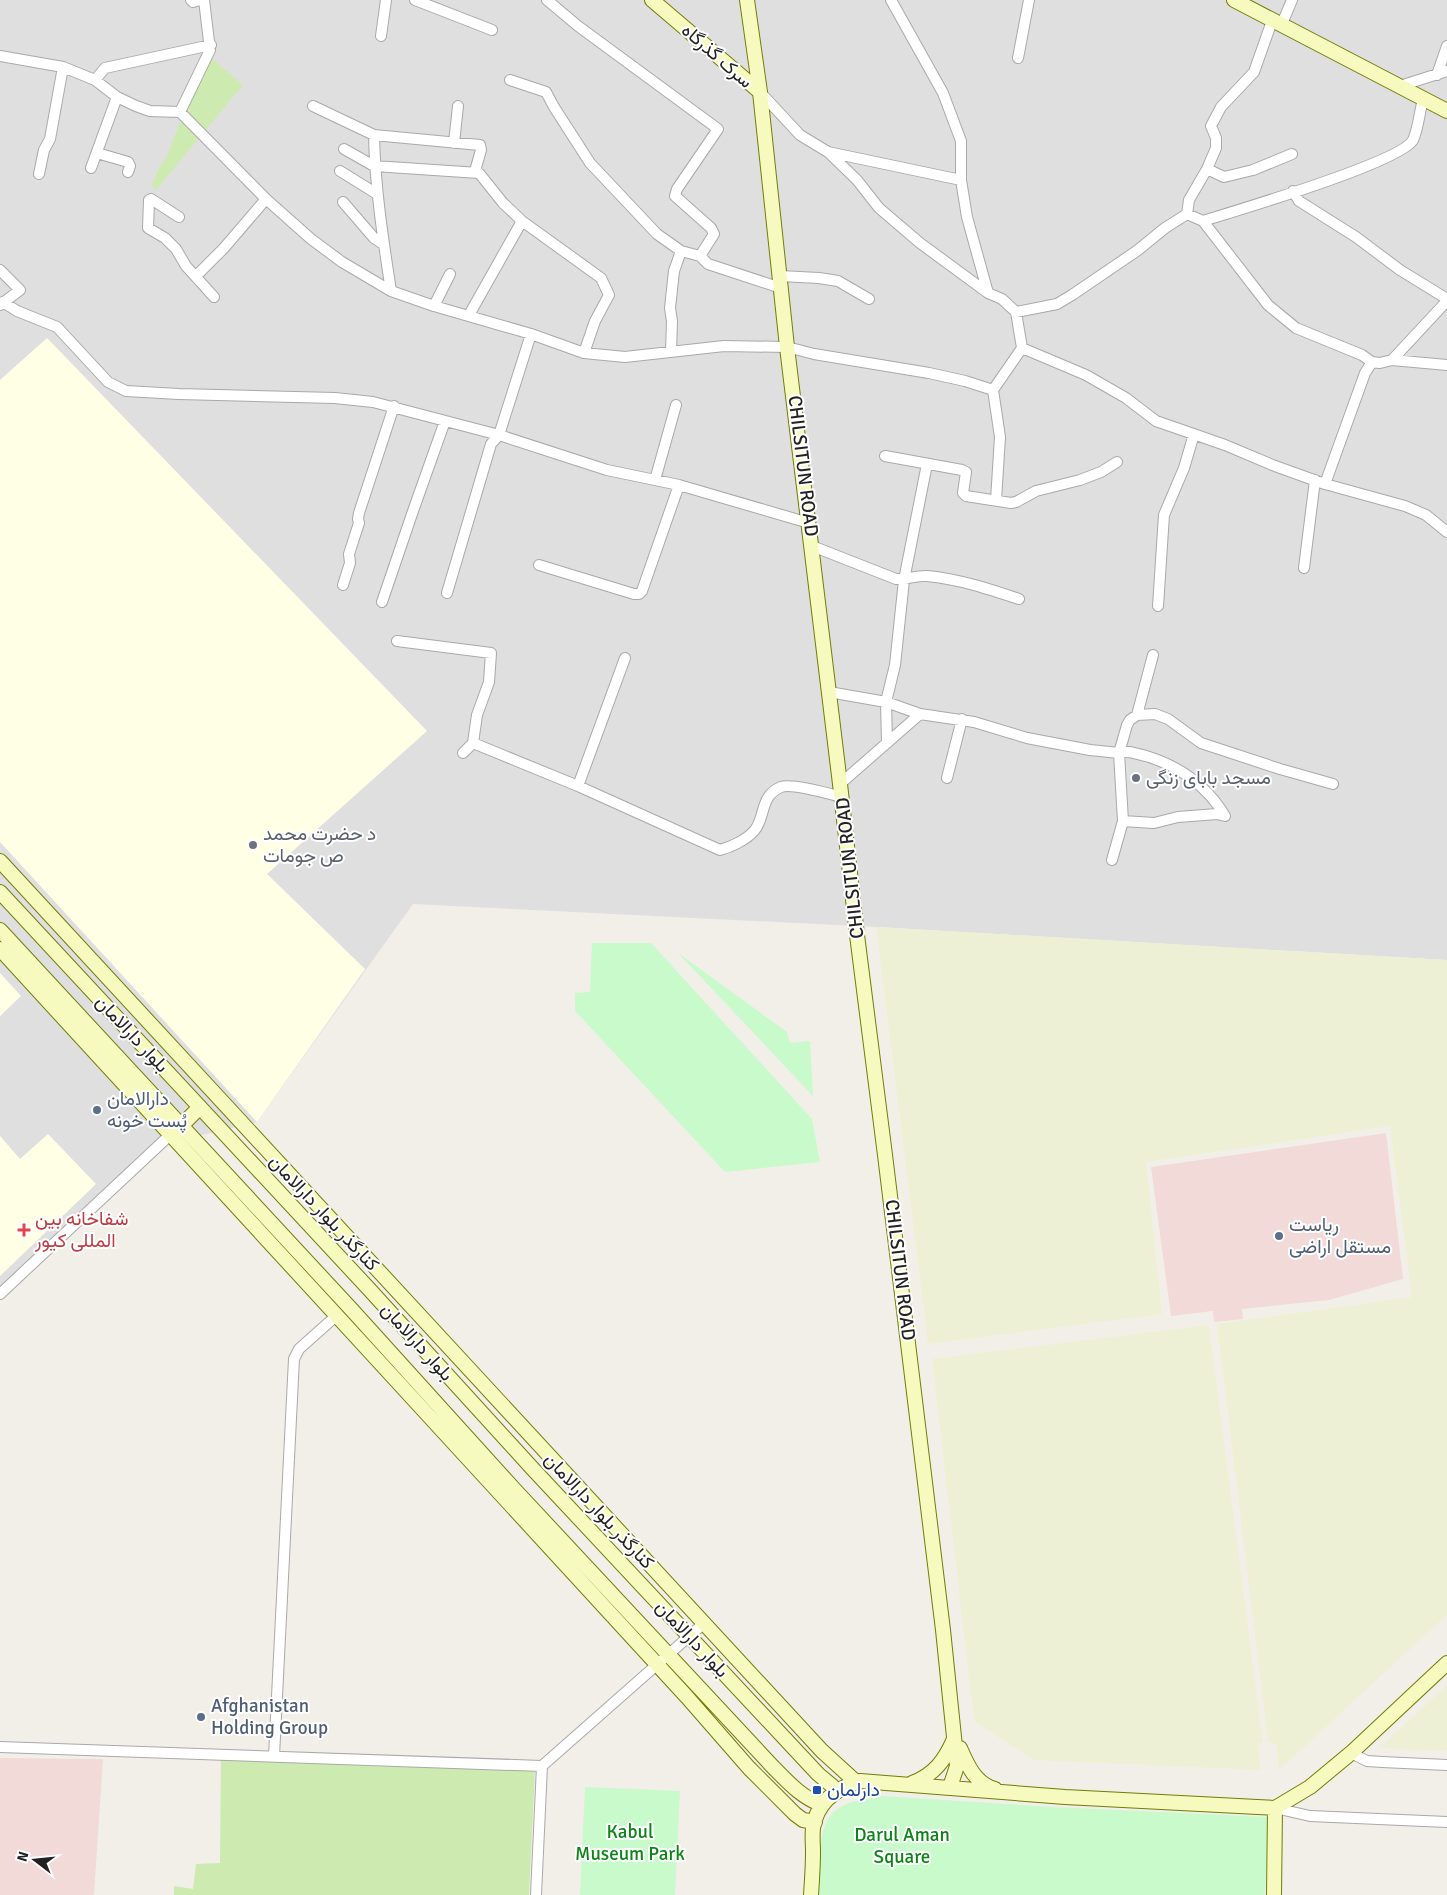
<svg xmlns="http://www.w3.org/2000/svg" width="1447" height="1895" font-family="Signika,Vazirmatn,sans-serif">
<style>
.residential{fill:#e0dfdf}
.commercial{fill:#f2dad9}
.education{fill:#ffffe5}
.farmland{fill:#eef0d5}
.grass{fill:#cdebb0}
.park{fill:#c8facc}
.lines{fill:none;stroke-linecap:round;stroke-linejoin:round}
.street-casing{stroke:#a9a9a9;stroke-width:12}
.secondary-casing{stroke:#707d05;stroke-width:16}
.street{stroke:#fff;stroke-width:10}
.secondary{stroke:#f7fabf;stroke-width:14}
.worship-dot{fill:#6b7280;stroke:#fff;stroke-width:2}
.service-dot{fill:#5c6f8a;stroke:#fff;stroke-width:2}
.health-dot{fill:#e0444e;stroke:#fff;stroke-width:2}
.transit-dot{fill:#1a4fb4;stroke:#fff;stroke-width:2}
.labels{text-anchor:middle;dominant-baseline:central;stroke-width:4;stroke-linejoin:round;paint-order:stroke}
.street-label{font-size:19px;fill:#222;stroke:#fff}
.worship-label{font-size:19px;fill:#5b616d;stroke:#fff;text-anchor:start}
.service-label{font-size:19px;fill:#4e5e75;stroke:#fff;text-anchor:start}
.health-label{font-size:19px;fill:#be3a42;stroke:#fff;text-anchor:start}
.transit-label{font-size:19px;fill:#164399;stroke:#fff;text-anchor:start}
.park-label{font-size:19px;fill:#0c8416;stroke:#fff}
</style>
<rect width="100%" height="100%" fill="#f2efe9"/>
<path class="residential" d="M0,0h1447v960l-571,-33 -463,-23 -156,218 -97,23 -160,149z"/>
<path class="commercial" d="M1386,1133l17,146 -74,21 -87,9 1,10 -29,3 -1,-11 -42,5 -20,-149z
M0,1758l103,1 -9,136h-94z"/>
<path class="education" d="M47,338l380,393 -160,143 98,95 -108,153 -257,-280v-462z
M0,973l21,23 -21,20z
M48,1134l48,50 -96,92v-140l20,23z"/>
<path class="farmland" d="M876,927l571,33v655l-168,155 -3,-26 -8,-2 -51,-418 195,-27 -22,-171 -244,36 16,152 -234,30z
M1209,1325l54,418h-5l3,27 -228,-10 -59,-39 -42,-362z
M1447,1685v66l-68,-3z"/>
<path class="grass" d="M209,56l34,29 -87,105 -4,-5 6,-15 9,-14 17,-45z
M221,1751l167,14 147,6 -6,124h-355v-9l19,3 3,-25 24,-1z"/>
<path class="park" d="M592,943h59l161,176 8,43 -95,10 -150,-161v-18l15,-1z
M678,953l109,79 3,11 20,-2 3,55z
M585,1787l95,4 -5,104h-95z
M883,1796l169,11 216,10 -3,78h-448c1,-23 -1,-71 20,-86 13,-9 31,-10 46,-13z"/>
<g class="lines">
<g class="street-casing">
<path id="street" d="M191,0l2,2 6,-2
M415,0l77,30
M547,0l31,26 140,103 -41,60 -2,7 36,32 3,6 -14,22
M891,0l52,93 18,48v39l6,37 21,76
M1281,26l11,-26
M381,36l5,-36
M0,56l63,11 32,13 22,17 19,9 14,5 30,1 86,87 45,40 31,23 49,29 43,15 97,28 53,19 41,4 99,-11 63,1 27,7 115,19 36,8 28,9
M1018,58l11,-58
M1437,75l10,-29
M95,80l10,-12 106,-23
M510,80l36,12 8,15 36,56 67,71 24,17 19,5 8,8 73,24
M1400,86l47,-15
M760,92l40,43 28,17 29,28 22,28 41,35 68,50 14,6 14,13 6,36 -29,42 7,47 -4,63
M313,106l61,29 106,10 1,5 -6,21
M180,112l30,-62 -6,-50
M374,135c1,53 9,104 17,156
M454,143l4,-37
M344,149l30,17 105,7 24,30 19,18 79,57 8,17 -14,26 -11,32
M828,152l133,28
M97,153l31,9 2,4 -2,6
M91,168l26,-71
M1207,169l17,8 29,-7 39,-16
M340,171l37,23
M39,174l5,-24 6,-11 13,-72
M1293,191l6,10 57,36 44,33 47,29
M343,202l31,36 9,6
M1187,214l2,-14 18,-31 9,-21v-10l-5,-12 10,-19 33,-35 18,-51
M179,217l-28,-18 -2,1 -1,28 17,10 11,11 10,17 28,31
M1203,221l65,84 28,23 66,27 10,7
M0,270l20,20 -20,15
M196,276l28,-28 42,-49
M780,276l39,2 19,3 31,18
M3,302l14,9 40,16 51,55 18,9 53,3 156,4 38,4 126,33 108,35 72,15 130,38
M434,306l16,-32
M1016,312l41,-8 15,-9 66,-45 27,-22 22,-14 16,7c32,-10 198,-59 210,-81 5,-10 7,-30 10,-41
M469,315l53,-94
M1022,348l64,27 40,23 30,23 69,24 50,21 50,18 80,22 21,9 21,17
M671,352l1,-31 -2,-13 4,-37 7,-20
M1392,360l55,-59
M885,456l77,14 4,2 -3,21 3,3 45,7 5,-1 20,-11 44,-11 21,-8 16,-10
M655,480l21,-75
M1325,484l40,-111 7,-11 8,1 12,-3 55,5
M812,546l84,33c11,1 21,-4 31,-3 32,3 62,13 92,23
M539,565l95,29h5l3,-3 37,-106
M1304,568l11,-88
M343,585l7,-22 -1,-9 10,-31 -1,-4 1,-6 35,-107
M447,593l44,-149 8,-9 32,-101
M382,602l31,-91 32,-90
M1158,606l6,-91 20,-47 10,-34
M397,641l94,12 -2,29 -12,33 -4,28 -10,10
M829,692l57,10 34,12 54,8 53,16 63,12 29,3 4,68 -11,39
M1137,715l16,-60
M473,743l105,43 142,64c11,-3 26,-10 34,-19 12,-13 5,-35 27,-44 10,-4 49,7 61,10
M887,743l-1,-41 9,-37 9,-85 23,-116
M947,778l15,-59
M840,784l80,-70
M578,786l47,-128
M1225,816c-18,-30 -46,-50 -79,-60 -10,-2 -17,-6 -27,-3l8,-28 3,-5 7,-5 18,-1 13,5 33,24 79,26 53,15
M1123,821l31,2 24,-6 39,-3 8,2
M0,1294l170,-159
M0,1747l542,19
M1351,1753l16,8 15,1 65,3
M274,1756l20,-397 5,-10 37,-33
M542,1766l161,-142
M1275,1808l35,8 137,6
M536,1895l6,-129"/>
</g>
<g class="secondary-casing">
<path id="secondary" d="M652,0l108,92
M747,0l13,92 27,255 53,437 17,151 28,220 58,475 14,136 -7,21
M1234,0l213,111
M0,861l822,890 34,31
M0,892l369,397 163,179 286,306 19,16
M0,930l352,380 162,179 259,278c16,16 27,29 49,38
M0,949l687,748 62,71 46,46 8,6 12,2
M181,1126l19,-19
M960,1748c7,16 15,36 35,41
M912,1783c22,-8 33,-23 42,-44
M811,1895c1,-14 2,-29 2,-43 0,-8 -1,-16 0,-24 4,-27 24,-40 47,-47l205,16 210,11 35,-21 41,-34 96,-90
M1274,1895l1,-87"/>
</g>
<use href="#street" class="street"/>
<use href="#secondary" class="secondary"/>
</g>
<g class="worship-dot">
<circle cx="1136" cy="778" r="5"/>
<circle cx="253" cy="845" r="5"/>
</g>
<g class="service-dot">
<circle cx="97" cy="1110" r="5"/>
<circle cx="1279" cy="1236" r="5"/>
<circle cx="201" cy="1717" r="5"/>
</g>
<path class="health-dot" d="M21.5 1222.5h5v5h5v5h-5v5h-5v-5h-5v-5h5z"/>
<rect class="transit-dot" x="812" y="1785" width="10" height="10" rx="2.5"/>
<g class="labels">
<g class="street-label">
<text transform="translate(717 56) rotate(41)">سرک گذرگاه</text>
<text transform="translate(803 466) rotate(83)">CHILSITUN ROAD</text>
<text transform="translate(850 868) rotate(-96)">CHILSITUN ROAD</text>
<text transform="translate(132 1034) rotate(47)">بلوار دارالامان</text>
<text transform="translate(324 1213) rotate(47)">کنارگذر بلوار دارالامان</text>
<text transform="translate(900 1270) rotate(83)">CHILSITUN ROAD</text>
<text transform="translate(417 1342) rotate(48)">بلوار دارالامان</text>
<text transform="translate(599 1511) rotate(47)">کنارگذر بلوار دارالامان</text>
<text transform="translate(692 1639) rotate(47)">بلوار دارالامان</text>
</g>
<g class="worship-label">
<text x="1146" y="778">مسجد بابای زنگی</text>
<text x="263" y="834">د حضرت محمد<tspan x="263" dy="22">ص جومات</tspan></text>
</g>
<g class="service-label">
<text x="107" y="1099">دارالامان<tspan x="107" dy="22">پُست خونه</tspan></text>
<text x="1289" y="1225">ریاست<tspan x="1289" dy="22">مستقل اراضی</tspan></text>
<text x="211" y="1706">Afghanistan<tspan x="211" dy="22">Holding Group</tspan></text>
</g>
<g class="health-label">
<text x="35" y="1219">شفاخانه بین<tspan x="35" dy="22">المللی کیور</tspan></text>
</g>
<g class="transit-label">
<text x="827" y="1790">دارلمان</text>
</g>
<g class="park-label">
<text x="630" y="1832">Kabul<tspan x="630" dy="22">Museum Park</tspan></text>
<text x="902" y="1835">Darul Aman<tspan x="902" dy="22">Square</tspan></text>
</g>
</g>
<g transform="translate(35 1860) rotate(286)" stroke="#ffffff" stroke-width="4" paint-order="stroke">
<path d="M0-4L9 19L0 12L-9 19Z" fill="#222222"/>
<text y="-8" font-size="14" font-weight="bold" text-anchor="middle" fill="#222222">N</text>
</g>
</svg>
